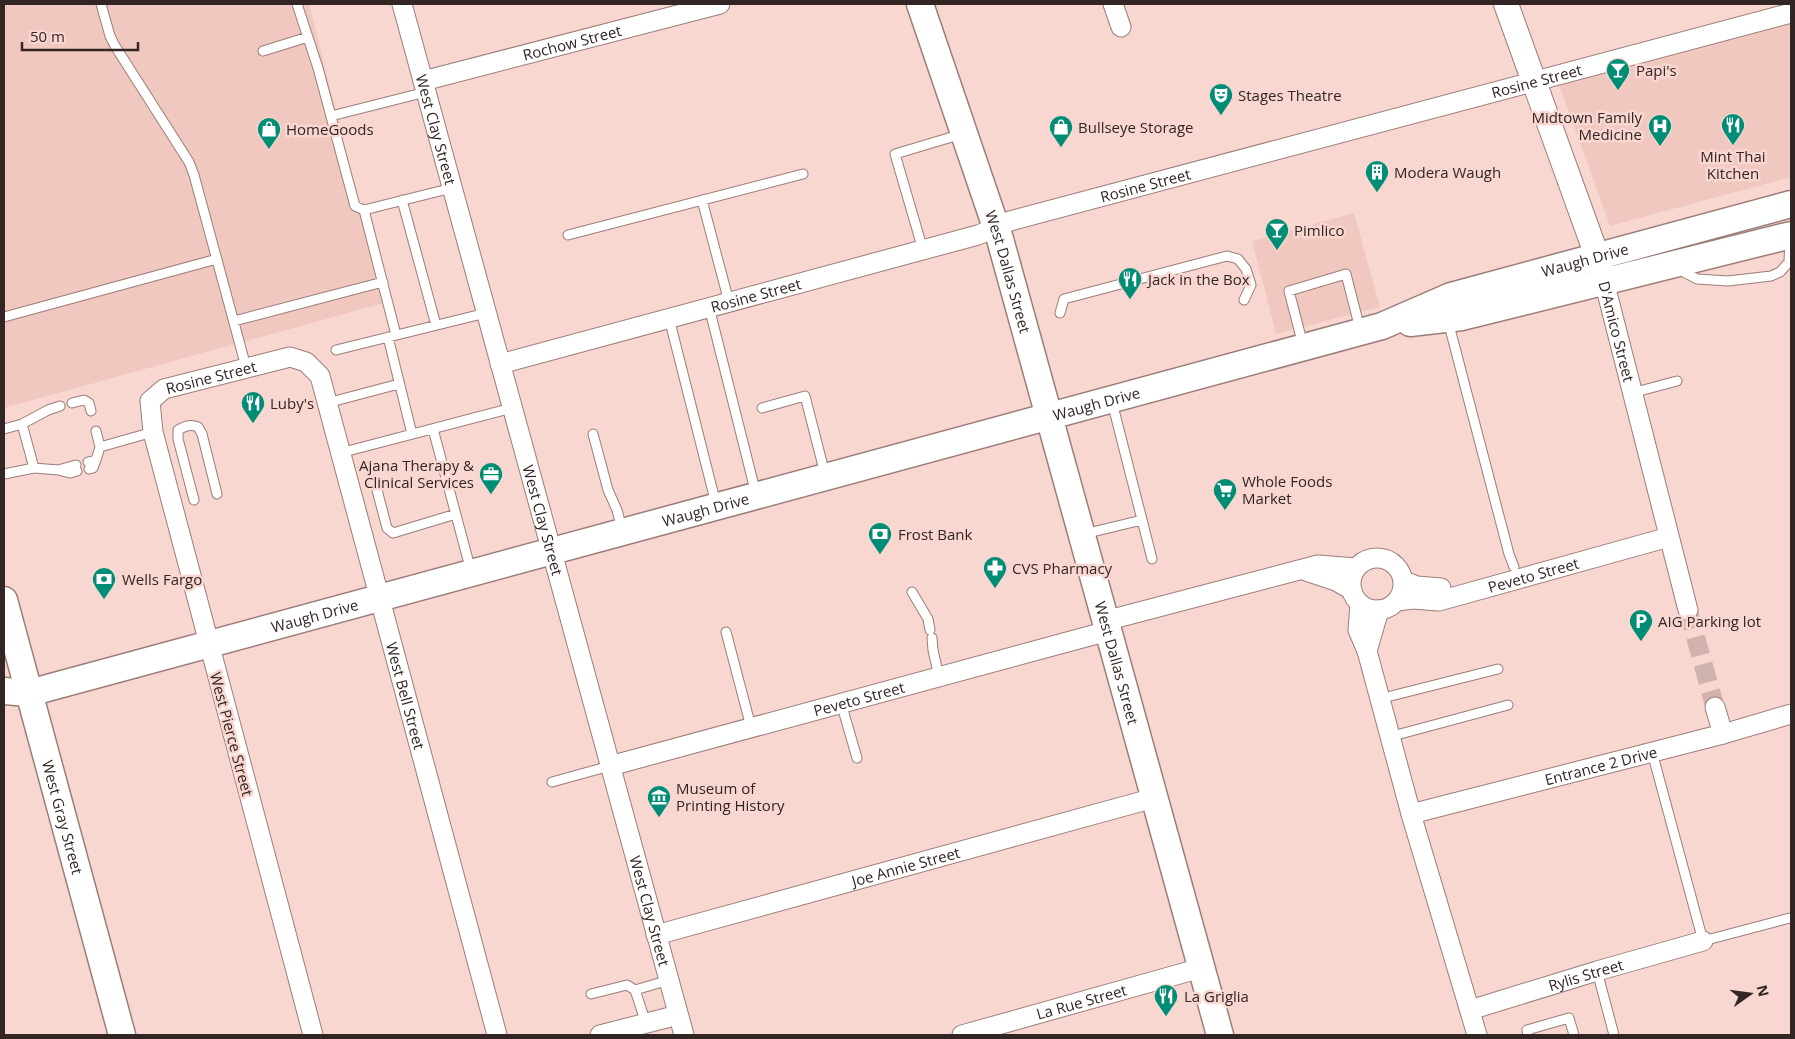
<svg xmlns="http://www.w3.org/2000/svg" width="1795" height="1039" font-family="'Open Sans',sans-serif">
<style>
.built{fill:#f1c8c0}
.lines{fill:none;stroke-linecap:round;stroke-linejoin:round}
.minor-tunnel{stroke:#d1b3ae;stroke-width:19;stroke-dasharray:19 9;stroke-linecap:butt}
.service-casing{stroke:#9b7d77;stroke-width:11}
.minor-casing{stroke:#9b7d77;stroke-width:21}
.tertiary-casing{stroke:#9b7d77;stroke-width:26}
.secondary-casing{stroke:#9b7d77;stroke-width:29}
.service{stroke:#fff;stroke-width:9}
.minor{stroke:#fff;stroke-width:19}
.tertiary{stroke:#fff;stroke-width:24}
.secondary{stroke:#fff;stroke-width:26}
.labels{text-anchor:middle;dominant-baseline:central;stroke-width:5;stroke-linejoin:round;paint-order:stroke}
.street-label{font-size:15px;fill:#322523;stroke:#f9d7d1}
.poi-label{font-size:15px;fill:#322523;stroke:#f9d7d1;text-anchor:start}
</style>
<rect width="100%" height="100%" fill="#f9d7d1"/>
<path class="built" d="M4,4h305l75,299 -380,105z
M1791,19v158l-181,49 -51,-141z
M1354,213l26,94 -104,27 -24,-93z"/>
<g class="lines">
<path class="minor-tunnel" d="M1688,610l27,97"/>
<g class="service-casing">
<path id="service" d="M101,4l9,32 5,10 74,116 5,13 52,192
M297,4l21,64 37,138 9,4 32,125
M263,51l45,-14
M331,116l95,-24
M402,200l34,125
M702,200l27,102
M364,210l88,-22
M568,235l235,-61
M923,250l-28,-96 67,-20
M1678,269l19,10 31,2 43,-5 9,-4 9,-10 1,-25
M709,307l47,187
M1060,313l4,-14 163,-43 11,3 8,10 5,16 -7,15
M4,317l213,-58
M669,318l47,186
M234,321l149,-39
M1448,321l61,233 5,13
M388,337l24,97
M1303,345l-14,-54 57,-17 14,55
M336,350l150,-37
M1632,393l45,-12
M1112,402l40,157
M72,403l12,-3 5,3 2,8
M327,403l72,-19
M762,408l43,-12 20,78
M22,424l12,44
M4,429l18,-5 26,-14 12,-4
M433,429l38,142
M593,434l15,56 9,20 5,19
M100,447l53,-15
M340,453l172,-45
M88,462l8,-2 4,-13 -4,-16
M89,469l4,-1 3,-8
M58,470l12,3 7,-2
M4,474l30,-6 24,2 18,-5
M377,490l10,38 6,5 63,-19
M194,500l-16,-61v-9c7,-4 12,-6 20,-3l4,7 15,60
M1084,534l58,-14
M912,592l16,27 2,11
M726,632l25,95
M932,638l1,12 6,27
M1379,699l119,-30
M841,703l16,55
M1389,737l119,-32
M1652,752l51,189 87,-23
M552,782l58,-16
M1597,971l17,64
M635,990l11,33
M591,994l36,-9 8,5 34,-10
M1528,1035l-1,-5 42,-12 5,17"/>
</g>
<g class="minor-casing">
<g id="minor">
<path id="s1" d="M402,4l282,1031"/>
<path d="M1113,4l8,23"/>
<path id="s2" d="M423,81l297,-77"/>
<path id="s3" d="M1604,281l84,329"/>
<path id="s4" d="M500,364l478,-129 32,-14 781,-208"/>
<circle cx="1377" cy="584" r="26"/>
<path d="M1306,571l30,10 16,9"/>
<path d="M1404,581l13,5 24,2"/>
<path id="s5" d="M1397,601l16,-2 26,2 230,-64"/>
<path d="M1360,604l-2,26 9,21 44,163 66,221"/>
<path d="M1105,621l213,-56 38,3"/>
<path d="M1367,651l12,-41"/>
<path d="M1715,707l8,27"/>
<path id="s6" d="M610,766l498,-135"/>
<path id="s7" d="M1411,814l312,-80 68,-20"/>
<path id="s8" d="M656,935l498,-137"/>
<path id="s9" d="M1470,1010l127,-39 106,-30"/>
<path id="s10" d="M313,1035l-160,-603 -3,-31 14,-12 126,-32 16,5 14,14 177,659"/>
<path d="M600,1035l78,-20"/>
<path id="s11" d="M962,1035l239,-67"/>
</g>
</g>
<g class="tertiary-casing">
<path id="tertiary" d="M1506,4l91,252 5,19"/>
</g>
<g class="secondary-casing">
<g id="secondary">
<path id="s12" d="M920,4l80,235 220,796"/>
<path d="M1410,323l52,-6 329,-82"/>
<path id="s13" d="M4,600l118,435"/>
<path id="s14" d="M4,691l25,2 1353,-367 69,-30 340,-92"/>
</g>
</g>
<use href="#service" class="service"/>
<use href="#minor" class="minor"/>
<use href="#tertiary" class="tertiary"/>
<use href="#secondary" class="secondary"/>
</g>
<defs>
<g id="bar-pin" transform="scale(1.25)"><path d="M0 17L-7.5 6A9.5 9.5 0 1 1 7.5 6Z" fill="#008d75" stroke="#f9d7d1"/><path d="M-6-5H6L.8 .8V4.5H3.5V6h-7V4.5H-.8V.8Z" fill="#fff"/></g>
<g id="theatre-pin" transform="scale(1.25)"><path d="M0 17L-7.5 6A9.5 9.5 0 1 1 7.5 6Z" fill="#008d75" stroke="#f9d7d1"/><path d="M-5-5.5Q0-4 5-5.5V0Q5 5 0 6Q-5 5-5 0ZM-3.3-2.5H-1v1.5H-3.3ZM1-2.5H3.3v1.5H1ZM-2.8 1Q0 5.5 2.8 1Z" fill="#fff"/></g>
<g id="restaurant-pin" transform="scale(1.25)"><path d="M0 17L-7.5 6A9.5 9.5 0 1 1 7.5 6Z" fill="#008d75" stroke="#f9d7d1"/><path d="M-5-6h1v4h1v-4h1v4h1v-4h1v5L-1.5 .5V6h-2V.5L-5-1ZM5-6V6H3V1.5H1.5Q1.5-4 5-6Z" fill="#fff"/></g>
<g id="hospital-pin" transform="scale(1.25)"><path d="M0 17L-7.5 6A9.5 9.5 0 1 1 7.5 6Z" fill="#008d75" stroke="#f9d7d1"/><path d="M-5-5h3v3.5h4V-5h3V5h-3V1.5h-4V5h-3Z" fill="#fff"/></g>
<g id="shop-pin" transform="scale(1.25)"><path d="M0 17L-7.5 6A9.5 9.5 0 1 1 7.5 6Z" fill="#008d75" stroke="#f9d7d1"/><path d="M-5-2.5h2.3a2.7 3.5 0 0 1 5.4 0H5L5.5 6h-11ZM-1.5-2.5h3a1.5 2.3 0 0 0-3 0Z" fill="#fff"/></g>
<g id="building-pin" transform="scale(1.25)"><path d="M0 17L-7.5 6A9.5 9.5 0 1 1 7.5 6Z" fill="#008d75" stroke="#f9d7d1"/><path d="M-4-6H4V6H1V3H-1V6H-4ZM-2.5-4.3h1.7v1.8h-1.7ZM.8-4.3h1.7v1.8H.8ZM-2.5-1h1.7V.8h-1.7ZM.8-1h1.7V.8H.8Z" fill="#fff"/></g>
<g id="office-pin" transform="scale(1.25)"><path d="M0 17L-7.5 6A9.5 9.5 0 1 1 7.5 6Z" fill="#008d75" stroke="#f9d7d1"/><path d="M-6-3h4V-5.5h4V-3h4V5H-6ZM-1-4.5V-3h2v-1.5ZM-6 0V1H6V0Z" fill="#fff"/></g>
<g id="supermarket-pin" transform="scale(1.25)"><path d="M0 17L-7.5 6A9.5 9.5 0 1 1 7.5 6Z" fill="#008d75" stroke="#f9d7d1"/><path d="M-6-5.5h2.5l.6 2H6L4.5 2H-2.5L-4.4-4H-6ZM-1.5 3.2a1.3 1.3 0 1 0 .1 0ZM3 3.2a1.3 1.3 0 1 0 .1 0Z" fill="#fff"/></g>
<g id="bank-pin" transform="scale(1.25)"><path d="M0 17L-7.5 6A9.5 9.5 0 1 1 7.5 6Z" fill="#008d75" stroke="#f9d7d1"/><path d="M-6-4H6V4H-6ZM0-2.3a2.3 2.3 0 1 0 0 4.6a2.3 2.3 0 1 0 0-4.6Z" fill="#fff"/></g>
<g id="pharmacy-pin" transform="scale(1.25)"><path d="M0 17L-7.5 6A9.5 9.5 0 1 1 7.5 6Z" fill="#008d75" stroke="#f9d7d1"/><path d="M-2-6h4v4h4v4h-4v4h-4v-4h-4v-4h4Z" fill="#fff"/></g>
<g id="parking-pin" transform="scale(1.25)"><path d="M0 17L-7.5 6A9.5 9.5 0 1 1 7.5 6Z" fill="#008d75" stroke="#f9d7d1"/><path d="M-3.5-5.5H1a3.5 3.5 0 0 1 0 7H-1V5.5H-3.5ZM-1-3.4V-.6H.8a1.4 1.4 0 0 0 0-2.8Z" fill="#fff"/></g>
<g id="museum-pin" transform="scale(1.25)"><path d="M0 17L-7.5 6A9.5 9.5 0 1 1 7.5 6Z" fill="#008d75" stroke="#f9d7d1"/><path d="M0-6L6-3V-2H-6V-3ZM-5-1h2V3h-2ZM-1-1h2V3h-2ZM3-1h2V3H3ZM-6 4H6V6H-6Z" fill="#fff"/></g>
</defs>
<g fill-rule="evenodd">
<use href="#bar-pin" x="1618" y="70"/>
<use href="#theatre-pin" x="1221" y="95"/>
<use href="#restaurant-pin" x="1733" y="125"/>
<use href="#hospital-pin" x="1660" y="126"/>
<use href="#shop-pin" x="1061" y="127"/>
<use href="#shop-pin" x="269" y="129"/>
<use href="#building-pin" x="1377" y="172"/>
<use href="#bar-pin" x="1277" y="230"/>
<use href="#restaurant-pin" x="1130" y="279"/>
<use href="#restaurant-pin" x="253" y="403"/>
<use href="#office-pin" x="491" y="474"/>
<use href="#supermarket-pin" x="1225" y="490"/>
<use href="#bank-pin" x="880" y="534"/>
<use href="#pharmacy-pin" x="995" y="568"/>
<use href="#bank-pin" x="104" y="579"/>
<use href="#parking-pin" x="1641" y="621"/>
<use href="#museum-pin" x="659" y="797"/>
<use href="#restaurant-pin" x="1166" y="996"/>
</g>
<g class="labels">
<g class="street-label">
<text stroke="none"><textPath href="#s2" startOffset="154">Rochow Street</textPath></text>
<text stroke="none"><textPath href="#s4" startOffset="1075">Rosine Street</textPath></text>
<text stroke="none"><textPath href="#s1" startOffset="130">West Clay Street</textPath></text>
<text stroke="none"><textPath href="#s4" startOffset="670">Rosine Street</textPath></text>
<text stroke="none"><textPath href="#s14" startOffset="1641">Waugh Drive</textPath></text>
<text stroke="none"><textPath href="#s12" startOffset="282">West Dallas Street</textPath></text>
<text stroke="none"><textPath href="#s4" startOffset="265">Rosine Street</textPath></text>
<text stroke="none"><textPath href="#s3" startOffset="52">D'Amico Street</textPath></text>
<text stroke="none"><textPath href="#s10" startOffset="722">Rosine Street</textPath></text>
<text stroke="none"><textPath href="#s14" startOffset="1131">Waugh Drive</textPath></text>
<text stroke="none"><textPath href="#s14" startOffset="726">Waugh Drive</textPath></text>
<text stroke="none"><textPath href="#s1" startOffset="535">West Clay Street</textPath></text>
<text stroke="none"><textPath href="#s5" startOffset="140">Peveto Street</textPath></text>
<text stroke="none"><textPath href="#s14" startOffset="321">Waugh Drive</textPath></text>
<text stroke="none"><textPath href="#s12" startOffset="688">West Dallas Street</textPath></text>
<text stroke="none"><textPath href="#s10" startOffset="1171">West Bell Street</textPath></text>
<text stroke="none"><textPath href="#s6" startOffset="258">Peveto Street</textPath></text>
<text transform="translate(232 734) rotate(75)">West Pierce Street</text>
<text stroke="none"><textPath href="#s7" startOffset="196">Entrance 2 Drive</textPath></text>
<text stroke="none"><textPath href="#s13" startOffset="225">West Gray Street</textPath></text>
<text stroke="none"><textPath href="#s8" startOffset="259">Joe Annie Street</textPath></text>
<text stroke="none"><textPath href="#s1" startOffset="940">West Clay Street</textPath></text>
<text stroke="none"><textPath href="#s9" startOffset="121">Rylis Street</textPath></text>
<text stroke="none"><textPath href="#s11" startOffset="124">La Rue Street</textPath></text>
</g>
<g class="poi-label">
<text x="1636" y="70">Papi's</text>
<text x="1238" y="95">Stages Theatre</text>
<text x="1642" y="117" text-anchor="end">Midtown Family<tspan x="1642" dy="17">Medicine</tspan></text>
<text x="1078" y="127">Bullseye Storage</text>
<text x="286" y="129">HomeGoods</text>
<text x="1733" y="156" text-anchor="middle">Mint Thai<tspan x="1733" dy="17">Kitchen</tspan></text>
<text x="1394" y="172">Modera Waugh</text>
<text x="1294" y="230">Pimlico</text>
<text x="1148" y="279">Jack in the Box</text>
<text x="270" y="403">Luby's</text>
<text x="474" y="465" text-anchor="end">Ajana Therapy &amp;<tspan x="474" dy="17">Clinical Services</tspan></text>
<text x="1242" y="481">Whole Foods<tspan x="1242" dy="17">Market</tspan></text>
<text x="898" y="534">Frost Bank</text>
<text x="1012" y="568">CVS Pharmacy</text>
<text x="122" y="579">Wells Fargo</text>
<text x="1658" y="621">AIG Parking lot</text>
<text x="676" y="788">Museum of<tspan x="676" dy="17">Printing History</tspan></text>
<text x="1184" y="996">La Griglia</text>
</g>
</g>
<rect width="1795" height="1039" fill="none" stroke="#322523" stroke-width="10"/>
<g transform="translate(1750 994) rotate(76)" stroke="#f9d7d1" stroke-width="4" paint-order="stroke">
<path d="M0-4L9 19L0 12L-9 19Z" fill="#322523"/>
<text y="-8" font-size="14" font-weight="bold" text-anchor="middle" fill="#322523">N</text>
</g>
<path d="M22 42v8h116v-8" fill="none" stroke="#322523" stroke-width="2.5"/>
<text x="30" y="42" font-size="15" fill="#322523" stroke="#f9d7d1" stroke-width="4" paint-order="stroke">50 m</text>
</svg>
